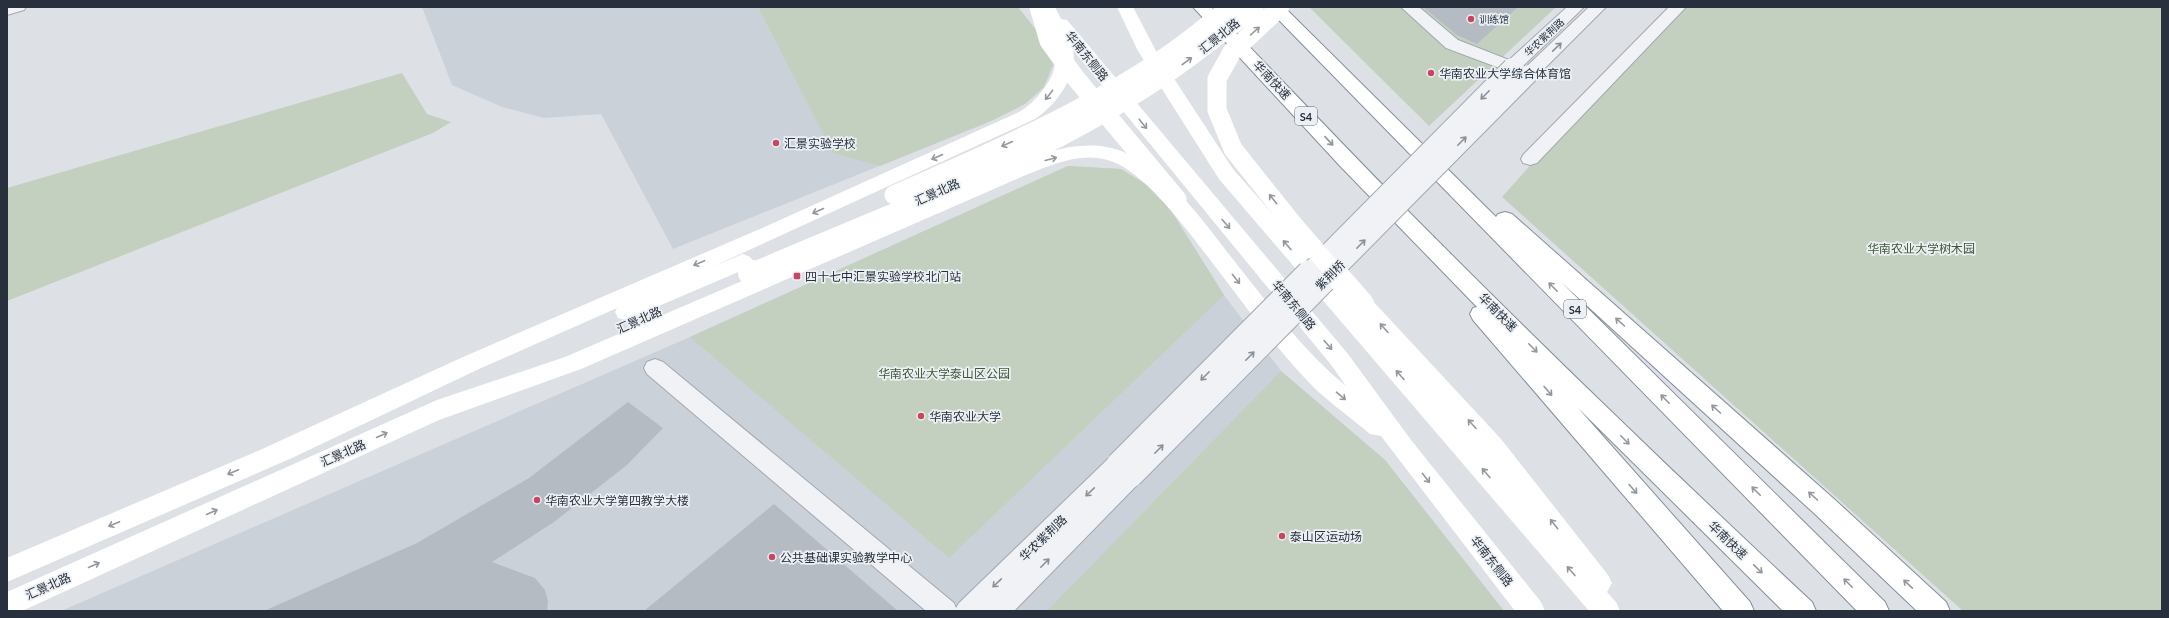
<svg xmlns="http://www.w3.org/2000/svg" width="2169" height="618" font-family="Lato,'Noto Sans SC',sans-serif">
<style>
.built{fill:#cbd1d8}
.green{fill:#c4d0bf}
.building{fill:#b5bbc3}
.lines{fill:none;stroke-linecap:round;stroke-linejoin:round}
.street-casing{stroke:#a3a8b0;stroke-width:2}
.highway-casing{stroke:#85909c;stroke-width:2}
.street{fill:#f0f2f5;fill-rule:evenodd}
.secondary{fill:#fff;fill-rule:evenodd}
.highway{fill:#fff;fill-rule:evenodd}
.street-bridge-far1-casing{stroke:#a3a8b0;stroke-width:20;stroke-linecap:butt}
.street-bridge-casing{stroke:#a3a8b0;stroke-width:25;stroke-linecap:butt}
.street-bridge-far1{stroke:#f0f2f5;stroke-width:18}
.street-bridge{stroke:#f0f2f5;stroke-width:23}
.secondary-bridge-far1{stroke:#fff;stroke-width:19}
.secondary-bridge{stroke:#fff;stroke-width:24}
.oneway{stroke:#93989e}
.oneway2{stroke:#8c9198}
.poi-dot{fill:#c74762;stroke:#ecf0f4;stroke-width:1.5}
.labels{text-anchor:middle;dominant-baseline:central;stroke-width:3.5;stroke-linejoin:round;paint-order:stroke}
.far-poi-label{font-size:10px;fill:#27303c;stroke:#ecf0f4;text-anchor:start}
.far-street-label{font-size:10px;fill:#27303c;stroke:#ecf0f4}
.shield{fill:#ecf0f4;stroke:#626a73;stroke-width:1}
.shield-label{font-size:11px;font-weight:bold;fill:#27303c}
.street-label{font-size:12px;fill:#27303c;stroke:#ecf0f4}
.poi-label{font-size:12px;fill:#27303c;stroke:#ecf0f4;text-anchor:start}
.park-label{font-size:12px;fill:#3e5735;stroke:#ecf0f4}
</style>
<rect width="100%" height="100%" fill="#dde1e6"/>
<path class="built" d="M422,7h596l26,80 -19,17 -34,17 -318,128 -72,-135 -57,4 -42,-11 -50,-22z
M1068,166l53,3 39,24 64,102 57,76 104,89 119,151h-1443l629,-274z"/>
<path class="green" d="M758,7h260l39,49 -13,31 -19,17 -34,17 -111,45 -47,-13z
M1309,7h247l-127,119z
M1671,7h491v604h-199l-461,-414z
M402,73l25,41 24,8 -18,11 -426,168v-113z
M1068,166l53,3 39,24 64,102 -275,263 -259,-221z
M1281,371l104,89 119,151h-457z"/>
<path class="building" d="M1423,7h95l-41,37 -20,-9z
M628,402l35,26 -36,37 -73,57 -62,40 43,16 10,12 3,11 -1,10h-283l153,-68 112,-65z
M774,504l124,107h-254z"/>
<g class="lines">
<g class="street-casing">
<path id="street" d="M7,7h19l-2,3 -17,5z
M1401,7h18l39,33 51,20 58,-53h17l-61,59 3,1 63,-60h17l-71,71 -6,1 -83,-31z
M1669,7h17l-149,156 -7,2 -7,-2 -2,-4 2,-4z
M655,359l8,3 291,241 2,5 3,-5 151,-146 8,-3 8,3 4,7 -2,3 11,2 4,7 -4,7 -125,128h-88l-279,-237 -3,-6 3,-6z"/>
</g>
<g class="highway-casing">
<path id="highway" d="M1193,7h18c67,69 133,139 201,208 130,131 264,260 400,387l4,9h-33l-205,-203 172,194 4,9h-31l-250,-291 -3,-6 3,-6 4,-1 -136,-140z
M1266,7h18l212,210 2,-3 7,-2 7,2 322,285 112,103 4,9h-33l-101,-96 -255,-233 324,320 4,9h-32z"/>
</g>
<use href="#street" class="street"/>
<path class="secondary" d="M1039,7h16l6,12 6,1 281,334 63,86 130,162 4,9h-30l-134,-175 -11,-2c-22,-19 -48,-36 -67,-58 -27,-29 -52,-62 -76,-94 -25,-32 -78,-109 -116,-121 -29,-10 -58,3 -85,14l-445,194 -142,51 -417,191h-15v-19l430,-192 128,-43 447,-192c30,-11 61,-24 94,-18 56,9 103,83 137,125 31,40 64,82 103,114l-14,-20 -259,-316c5,26 -17,55 -38,69l-323,148 31,-13 7,3 4,5 -4,5 -124,53 -8,-2 -3,-6 2,-4 -138,61 -187,89 -285,124v-24l253,-108 203,-93 306,-132 250,-113c9,-5 17,-13 23,-21 25,-31 11,-53 -3,-84z
M1117,7h16l23,44 77,118 118,134 3,-5 8,-2 8,2 131,141 107,136 4,8 -5,9 9,10 4,9h-31l-370,-432 -81,-128z"/>
<use href="#highway" class="highway"/>
<g class="street-bridge-far1-casing">
<path id="street-bridge-far1" d="M1308,273l204,-206
M1332,273l197,-199"/>
</g>
<g class="street-bridge-casing">
<path id="street-bridge" d="M1118,464l191,-192
M1131,476l202,-204"/>
</g>
<use href="#street-bridge-far1" class="street-bridge-far1"/>
<use href="#street-bridge" class="street-bridge"/>
<path class="secondary-bridge-far1" d="M1039,7l10,34 25,35 103,123
M1280,7l-48,45 -15,27v31l16,39 59,74 43,50
M894,195c88,-39 178,-77 258,-129 28,-18 53,-38 78,-59
M751,273c130,-57 268,-105 389,-182 40,-25 77,-54 114,-84"/>
<path class="secondary-bridge" d="M1334,272l28,32
M750,273l3,-1"/>
</g>
<defs><path id="oneway-shaft" d="M-6 0H5M1.5-3L5.5 0L1.5 3" fill="none" stroke-width="1.6" stroke-linecap="round" stroke-linejoin="round"/></defs>
<g class="oneway">
<use href="#oneway-shaft" transform="translate(1255 31) rotate(-42)"/>
<use href="#oneway-shaft" transform="translate(1187 61) rotate(-37)"/>
<use href="#oneway-shaft" transform="translate(1049 95) rotate(128)"/>
<use href="#oneway-shaft" transform="translate(1143 124) rotate(51)"/>
<use href="#oneway-shaft" transform="translate(1329 141) rotate(47)"/>
<use href="#oneway-shaft" transform="translate(1007 144) rotate(156)"/>
<use href="#oneway-shaft" transform="translate(937 157) rotate(156)"/>
<use href="#oneway-shaft" transform="translate(1051 159) rotate(-15)"/>
<use href="#oneway-shaft" transform="translate(1273 199) rotate(-128)"/>
<use href="#oneway-shaft" transform="translate(818 211) rotate(156)"/>
<use href="#oneway-shaft" transform="translate(1226 224) rotate(50)"/>
<use href="#oneway-shaft" transform="translate(1287 245) rotate(-131)"/>
<use href="#oneway-shaft" transform="translate(699 263) rotate(157)"/>
<use href="#oneway-shaft" transform="translate(1236 279) rotate(52)"/>
<use href="#oneway-shaft" transform="translate(1553 287) rotate(-135)"/>
<use href="#oneway-shaft" transform="translate(1620 322) rotate(-138)"/>
<use href="#oneway-shaft" transform="translate(1384 328) rotate(-132)"/>
<use href="#oneway-shaft" transform="translate(1328 345) rotate(50)"/>
<use href="#oneway-shaft" transform="translate(1533 348) rotate(45)"/>
<use href="#oneway-shaft" transform="translate(1400 375) rotate(-131)"/>
<use href="#oneway-shaft" transform="translate(1548 391) rotate(49)"/>
<use href="#oneway-shaft" transform="translate(1341 396) rotate(40)"/>
<use href="#oneway-shaft" transform="translate(1665 399) rotate(-135)"/>
<use href="#oneway-shaft" transform="translate(1716 409) rotate(-138)"/>
<use href="#oneway-shaft" transform="translate(1472 424) rotate(-132)"/>
<use href="#oneway-shaft" transform="translate(382 435) rotate(-24)"/>
<use href="#oneway-shaft" transform="translate(1625 440) rotate(45)"/>
<use href="#oneway-shaft" transform="translate(233 472) rotate(157)"/>
<use href="#oneway-shaft" transform="translate(1486 473) rotate(-131)"/>
<use href="#oneway-shaft" transform="translate(1426 478) rotate(52)"/>
<use href="#oneway-shaft" transform="translate(1633 489) rotate(49)"/>
<use href="#oneway-shaft" transform="translate(1756 491) rotate(-135)"/>
<use href="#oneway-shaft" transform="translate(1813 496) rotate(-138)"/>
<use href="#oneway-shaft" transform="translate(212 512) rotate(-24)"/>
<use href="#oneway-shaft" transform="translate(114 524) rotate(157)"/>
<use href="#oneway-shaft" transform="translate(1554 524) rotate(-128)"/>
<use href="#oneway-shaft" transform="translate(94 565) rotate(-24)"/>
<use href="#oneway-shaft" transform="translate(1758 569) rotate(44)"/>
<use href="#oneway-shaft" transform="translate(1571 571) rotate(-131)"/>
<use href="#oneway-shaft" transform="translate(1848 583) rotate(-135)"/>
<use href="#oneway-shaft" transform="translate(1908 584) rotate(-137)"/>
</g>
<g class="oneway2">
<use href="#oneway-shaft" transform="translate(1557 47) rotate(-44)"/>
<use href="#oneway-shaft" transform="translate(1485 95) rotate(135)"/>
<use href="#oneway-shaft" transform="translate(1462 141) rotate(-45)"/>
<use href="#oneway-shaft" transform="translate(1361 244) rotate(-45)"/>
<use href="#oneway-shaft" transform="translate(1250 356) rotate(-45)"/>
<use href="#oneway-shaft" transform="translate(1205 376) rotate(135)"/>
<use href="#oneway-shaft" transform="translate(1159 449) rotate(-45)"/>
<use href="#oneway-shaft" transform="translate(1090 492) rotate(136)"/>
<use href="#oneway-shaft" transform="translate(1045 563) rotate(-45)"/>
<use href="#oneway-shaft" transform="translate(997 583) rotate(136)"/>
</g>
<g class="poi-dot">
<circle cx="1471" cy="19" r="4"/>
<circle cx="1431" cy="73" r="4"/>
<circle cx="776" cy="143" r="4"/>
<rect x="793" y="272" width="8" height="8" rx="2"/>
<circle cx="921" cy="416" r="4"/>
<circle cx="537" cy="500" r="4"/>
<circle cx="1282" cy="536" r="4"/>
<circle cx="772" cy="557" r="4"/>
</g>
<g class="labels">
<g class="far-poi-label">
<text x="1479" y="19">训练馆</text>
</g>
<g class="far-street-label">
<text transform="translate(1544 37) rotate(-43)">华农紫荆路</text>
</g>
<g class="shield">
<rect x="1295" y="107" width="22" height="18" rx="3"/>
<rect x="1564" y="300" width="22" height="18" rx="3"/>
</g>
<g class="shield-label">
<text x="1306" y="116">S4</text>
<text x="1575" y="309">S4</text>
</g>
<g class="street-label">
<text transform="translate(1219 36) rotate(-39)">汇景北路</text>
<text transform="translate(1087 56) rotate(51)">华南东侧路</text>
<text transform="translate(1272 80) rotate(47)">华南快速</text>
<text transform="translate(937 192) rotate(-24)">汇景北路</text>
<text transform="translate(1330 275) rotate(-45)">紫荆桥</text>
<text transform="translate(1294 305) rotate(50)">华南东侧路</text>
<text transform="translate(1498 312) rotate(45)">华南快速</text>
<text transform="translate(639 320) rotate(-24)">汇景北路</text>
<text transform="translate(343 453) rotate(-24)">汇景北路</text>
<text transform="translate(1043 538) rotate(-44)">华农紫荆路</text>
<text transform="translate(1728 540) rotate(44)">华南快速</text>
<text transform="translate(1492 561) rotate(52)">华南东侧路</text>
<text transform="translate(48 586) rotate(-24)">汇景北路</text>
</g>
<g class="poi-label">
<text x="1439" y="73">华南农业大学综合体育馆</text>
<text x="784" y="143">汇景实验学校</text>
<text x="805" y="276">四十七中汇景实验学校北门站</text>
<text x="929" y="416">华南农业大学</text>
<text x="545" y="500">华南农业大学第四教学大楼</text>
<text x="1290" y="536">泰山区运动场</text>
<text x="780" y="557">公共基础课实验教学中心</text>
</g>
<g class="park-label">
<text x="1921" y="248">华南农业大学树木园</text>
<text x="944" y="373">华南农业大学泰山区公园</text>
</g>
</g>
<rect width="2169" height="618" fill="none" stroke="#27303c" stroke-width="16"/>
</svg>
